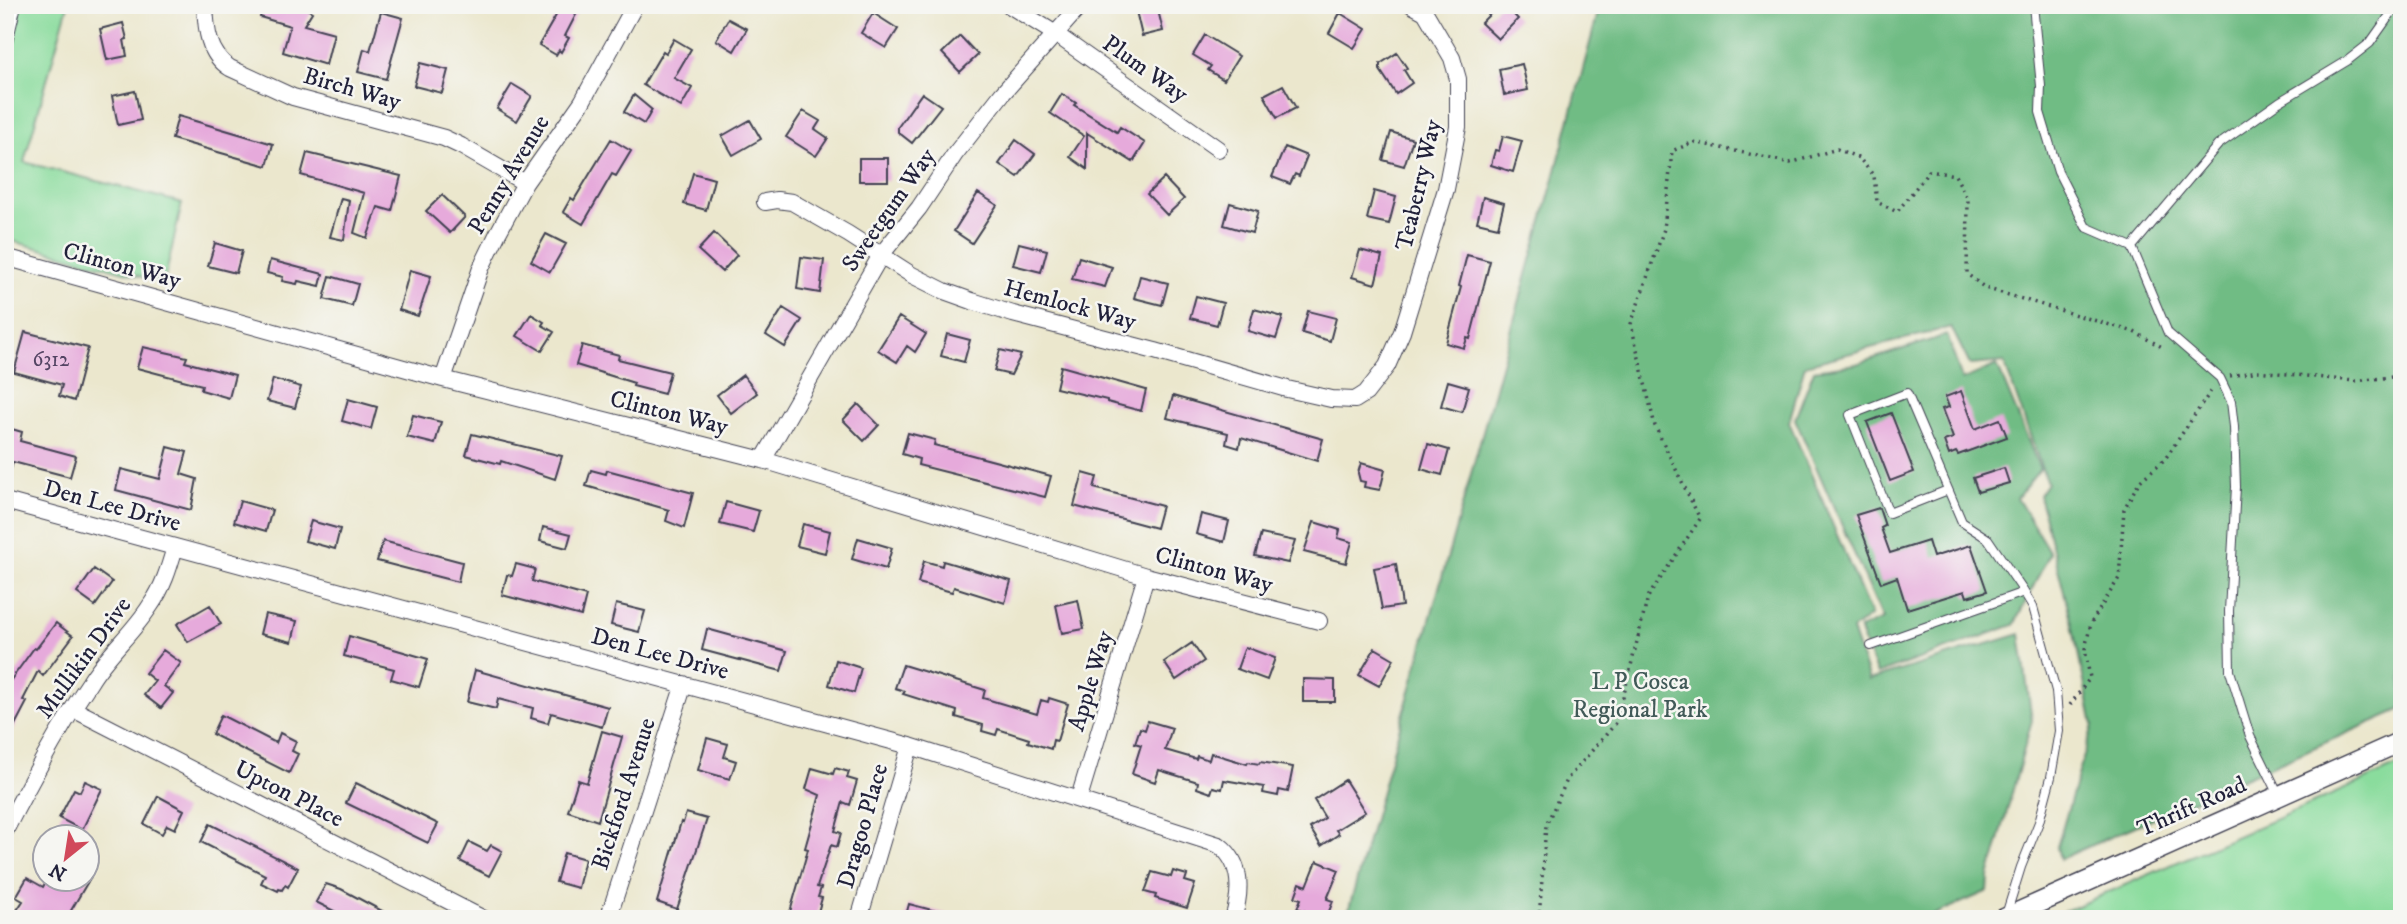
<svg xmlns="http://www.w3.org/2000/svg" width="2407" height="924" font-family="'IM FELL DW Pica',serif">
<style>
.green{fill:#8adc9d;stroke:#567f6c;stroke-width:2}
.forest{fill:#6fbc84;stroke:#486f60;stroke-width:2}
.building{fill:#e6aadb}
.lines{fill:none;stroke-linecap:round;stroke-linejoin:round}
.service-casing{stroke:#404051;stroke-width:10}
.minor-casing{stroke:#404051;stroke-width:18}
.tertiary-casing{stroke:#404051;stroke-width:22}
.path{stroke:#404051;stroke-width:3.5;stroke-dasharray:2 5;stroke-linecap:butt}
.service{stroke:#fff;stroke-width:8}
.minor{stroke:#fff;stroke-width:16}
.tertiary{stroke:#fff;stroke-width:19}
.labels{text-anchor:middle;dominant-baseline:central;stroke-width:5;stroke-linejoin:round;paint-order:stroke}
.number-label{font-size:21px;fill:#534463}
.street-label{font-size:24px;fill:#22223b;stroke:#f6f6f2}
.park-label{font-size:24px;fill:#415a58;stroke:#f6f6f2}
</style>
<rect width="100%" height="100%" fill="#f6f6f2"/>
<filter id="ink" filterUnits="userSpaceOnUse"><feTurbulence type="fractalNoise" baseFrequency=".0143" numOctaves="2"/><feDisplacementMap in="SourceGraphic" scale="14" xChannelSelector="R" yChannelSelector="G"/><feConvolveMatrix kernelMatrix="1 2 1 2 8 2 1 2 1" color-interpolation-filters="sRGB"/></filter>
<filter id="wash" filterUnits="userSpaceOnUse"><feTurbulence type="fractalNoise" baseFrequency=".00686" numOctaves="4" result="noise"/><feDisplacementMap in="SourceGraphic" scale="28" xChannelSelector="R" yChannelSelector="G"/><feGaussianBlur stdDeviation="1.57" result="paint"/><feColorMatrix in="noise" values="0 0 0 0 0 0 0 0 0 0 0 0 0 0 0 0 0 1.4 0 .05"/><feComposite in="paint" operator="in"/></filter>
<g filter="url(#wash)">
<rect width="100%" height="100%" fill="#ebe7cd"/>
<path class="green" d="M5,5h63l-44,157 158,41 -18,80 -159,-44z
M2402,764v155h-355z"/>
<path class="forest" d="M1600,5h802v704l-342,150 -3,-12 36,-122 -22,-106 -32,-124 8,-12 -43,-121 -34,3 -19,-38 -146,38 -16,57 82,193 -19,15 17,50 151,-46 12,86 -43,157 -1,14 -64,28h-578l208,-741z
M1947,335l15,45 35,-15 43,104 -23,29 33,55 -36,72 -137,49 -18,-45 24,-10 -88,-200 19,-49 42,-6z"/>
<g id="blocks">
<path class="building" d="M263,5h37l12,7 -8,13 30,8 -8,32 -43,-13 7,-26 -30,-9z
M562,5h19l-16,31 4,2 -8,14 -2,-2 -3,5 -17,-10z
M1499,5h6l13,14 -20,20 -17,-16z
M1157,6l6,25 -21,5 -6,-25z
M381,12l22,6 -17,61 -28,-7 6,-23 6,2z
M873,13l25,16 -12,19 -25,-15z
M1340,13l26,16 -12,19 -25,-15z
M728,19l19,10 -13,22 -18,-11z
M123,23l4,16 -3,1 3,16 -20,4 -7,-31z
M1205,35l34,21 -15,24 -16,-10 3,-4 -18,-11z
M960,36l18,19 -18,17 -18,-19z
M674,39l17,10 -17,29 18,10 -11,19 -38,-22 20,-34 3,2z
M1397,53l10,15 -3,2 8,13 -16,11 -16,-24v-6z
M420,63l28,7 -6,23 -28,-7z
M1522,64l6,26 -24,5 -5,-26z
M512,84l20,12 -15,25 -20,-12z
M1283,85l13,23 -19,10 -13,-23z
M135,91l6,29 -23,5 -6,-29z
M922,93l19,13 -29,37 -14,-11v-5z
M1062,94l14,9 -2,2 43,27 3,-5 25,16 -12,19 -46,-29v36l-17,-12 14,-21 -34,-23z
M634,95l18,15 -8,14 -20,-12z
M803,111l17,10 -5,8 13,9 -12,18 -30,-19z
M178,116l95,28 -6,22 -95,-27z
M750,120l11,19 -28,16 -11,-19z
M1391,132l22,7 -9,27 -21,-6z
M1503,136l19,5 -9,31 -22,-7 4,-15 4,1z
M611,139l20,12 -15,25 -4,-2 -29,50 -20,-12 8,-14 3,2z
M1016,140l19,14 -17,23 -19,-13z
M1285,147l22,9 -8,20 -4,-2 -5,10 -18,-7z
M307,153l94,23 -9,35 -14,-4 -11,31 -13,-5 10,-40 -63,-18z
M859,158h29v23h-29z
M693,173l21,6 -8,31 -22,-6z
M1164,178l20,21 -17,16 -20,-21z
M1374,191l22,6 -7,27 -22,-5z
M978,193l19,12 -25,38 -18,-12z
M442,195l23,22 -15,16 -24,-22z
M1483,197l21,6 -6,24 -21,-5z
M341,198l8,2 -5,40 -14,-3z
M1230,203l28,8 -6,22 -28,-8z
M714,233l23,22 -15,17 -24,-22z
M546,234l20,10 -16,28 -19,-11z
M215,243l27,8 -6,22 -28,-7z
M1019,243l28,7 -6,22 -28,-7z
M1360,250l22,6 -7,28 -23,-7z
M1467,255l23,6 -20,78 -3,-1 -3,10 -18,-5 15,-56 -2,-1z
M801,257l23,3 -4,33 -23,-4z
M1079,257l33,10 -7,20 -33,-8z
M270,260l53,14 -3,12 -22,-5 -1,3 -15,-3 1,-4 -16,-4z
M410,270l21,6 -13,40 -19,-6z
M330,276l28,8 -6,22 -28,-7z
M1140,276l28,7 -6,22 -28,-7z
M1196,296l27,7 -6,22 -27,-7z
M783,308l19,12 -17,27 -19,-12z
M1254,309l29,8 -7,22 -28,-8z
M1308,311l28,7 -6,23 -28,-8z
M531,314l13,8 -2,3 12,7 -12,19 -25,-15z
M899,317l27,17 -11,18 -8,-6 -10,16 -19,-12z
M25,332l63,16 -14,53 -15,-5 3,-11 -48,-13z
M947,334l23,6 -6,22 -23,-6z
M582,345l37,10 -1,4 52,13 -6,22 -31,-8 1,-3 -58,-18z
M143,347l44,10 -2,5 50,13 -6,23 -28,-8 1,-5 -65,-17z
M1000,350l21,5 -10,20 -17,-4z
M1061,366l85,24 -5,21 -34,-9v-2l-51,-12z
M743,375l14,18 -26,20 -14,-18z
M273,379l28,8 -6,21 -28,-7z
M1448,381l21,6 -7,25 -21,-6z
M1961,391l14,38 25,-10 7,18 -49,18 -2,-3 -7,3 -5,-14 9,-3 -11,-29 7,-2 -4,-10z
M1173,396l150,43 -6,22 -76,-23 -2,10 -13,-4 2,-11 -61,-15z
M348,399l29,8 -6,22 -29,-8z
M858,404l21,21 -15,16 -21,-21z
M1891,413l23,59 -24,9 -23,-59z
M413,415l28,7 -6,22 -28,-7z
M5,427l17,5 -2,9 56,15 -6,21 -57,-15 -4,15h-4z
M908,433l27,7 -1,5 117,31 -6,21 -127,-32 1,-6 -17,-5z
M472,434l90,22 -7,23 -54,-18 -1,3 -34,-9z
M1428,444l21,6 -7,25 -21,-6z
M168,447l19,5 -6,22 16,5 -6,31 -75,-20 5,-21 39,10z
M1361,463l24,7 -5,20 -16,-3 1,-5 -5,-1 -2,-8z
M2004,468l5,15 -31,9 -5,-14z
M591,470l15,4 1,-4 86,23 -9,35 -18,-7 3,-11 -83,-24z
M1083,473l14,4 -3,11 68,18 -6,22 -82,-22z
M240,501l32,9 -6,21 -32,-9z
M726,502l33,9 -6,21 -33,-8z
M1879,508l6,18 -4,2 9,25 38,-12 5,16 38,-12 16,46 -20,6 -2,-6 -58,18 -10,-32 -16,6 -25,-68z
M1201,514l28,7 -5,21 -28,-8z
M311,521l29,8 -5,20 -30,-8z
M1314,522l26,8 -2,8 14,4 -6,21 -42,-11z
M803,524l27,7 -5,22 -28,-7z
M543,527l28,7 -4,14 -27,-7z
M1261,534l34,7 -7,22 -33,-7z
M858,538l34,10 -6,21 -34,-10z
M383,541l79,21 -4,20 -81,-21z
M924,561l18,5 1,-5 68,20 -6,22 -51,-16 -2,5 -34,-9z
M516,564l19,5 -3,12 54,15 -5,20 -79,-21 5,-20 5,1z
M1396,564l6,42 -20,3 -8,-41z
M94,569l18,13 -17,24 -18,-13z
M1078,600l6,29 -22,4 -6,-28z
M616,604l29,7 -6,21 -28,-7z
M210,605l11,19 -33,18 -11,-18z
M265,614l32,7 -5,21 -32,-8z
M56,623l17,13 -30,40 -5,-5 -15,29 4,2 -22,42v-56l29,-40 2,1z
M707,629l80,22 -6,20 -79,-21z
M349,636l79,23 -9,28 -28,-8 3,-10 -50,-13z
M1192,643l12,18 -28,19 -12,-18z
M1245,647l30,11 -8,22 -30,-11z
M1375,648l19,11 -15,27 -20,-11z
M163,650l18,13 -17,23 9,7 -12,15 -17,-13 11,-14 -10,-8z
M836,660l25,8 -7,25 -25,-8z
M903,665l82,25 -2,8 54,16 4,-14 7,2 1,-4 19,6 -11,37 -4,-1 -2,9 -23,-7 1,-3 -31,-10 -2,6 -14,-4 1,-6 -27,-8 1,-6 -54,-17 2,-3 -10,-3z
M475,670l133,37 -6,20 -51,-14 -3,10 -17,-5 2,-10 -35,-9 -2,10 -29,-7z
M1303,679l32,1v22h-32z
M221,715l55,28 4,-10 16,8 -4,10 6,3 -9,19 -77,-39z
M1148,721l24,7 -7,22 31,9 1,-3 12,4 2,-7 36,11 1,-2 11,2 1,-2 33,5 -5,25 -9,-2 -1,6 -15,-3 1,-6 -40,-7 -2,9 -9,-2 -2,6 -14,-5 1,-6 -39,-12 -4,12 -23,-8 9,-29 -6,-2 5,-15 5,2z
M602,731l20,6 -24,84 -30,-10 10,-31 9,3z
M707,738l21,6 -4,13 12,4 -6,18 -32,-9z
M812,768l21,6 2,-6 14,4 -2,6 10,3 -7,24 -7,-3 -8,29 6,2 -4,14 -6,-2 -14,42 4,1 -3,9 4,1 -6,21h-28l17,-59 3,-11 -3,-1 15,-53 -14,-6z
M1345,780l20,32 -29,18 3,4 -18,12 -11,-18 15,-10 -11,-18z
M85,781l17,8 -20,41 -23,-12 15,-29 6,3z
M356,783l82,41 -10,19 -82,-40z
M158,796l26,14 -9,19 -8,-4 -5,9 -18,-10z
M686,813l21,6 -30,90 -20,-7 24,-80 2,1z
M210,824l88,44 -10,19 -3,-2 -3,5 -3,-1 -1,2 -17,-8 4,-8 -64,-33z
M469,842l18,9 4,-6 11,6 -13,25 -29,-15z
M564,853l21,6 -7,29 -22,-6z
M1317,861l22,9 -12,29 6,2 -7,18 -29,-11 4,-9 -6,-2 5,-14 7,3z
M1173,871l14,4 -2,6 10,3 -8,24 -32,-10 1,-3 -11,-3 7,-20 19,5z
M27,878l16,9 5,-9h42l-24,41h-55l12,-18 -7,-4z
M326,884l15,5 56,30h-64l3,-7 -20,-10z
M909,904l38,10 -1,5h-41z"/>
</g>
</g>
<g filter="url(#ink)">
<use href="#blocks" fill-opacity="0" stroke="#404051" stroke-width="2"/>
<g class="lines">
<g class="service-casing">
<path id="service" d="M2033,5l8,81 -1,26 18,60 28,55 46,20 36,86 52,45 11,23 3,26 2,60 -7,124 1,60 20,65 29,59
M5,55l12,-50
M2132,247l86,-102 61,-43 68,-41 23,-18 27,-38
M1871,646l153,-54 -36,-53 -26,-17 -55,-129 -57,22 39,98 59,-23
M2006,915l15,-48 18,-45 12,-45 8,-46 -3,-40 -23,-84 -9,-15"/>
</g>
<g class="minor-casing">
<path id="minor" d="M205,5c1,24 3,49 25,63l63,29 151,41 17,8 64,37
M1009,5l45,28 164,116
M765,202l12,-2 15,2 56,32 64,41 32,16 28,10 41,13 142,37 132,38 44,10 24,1 11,-7 21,-27 15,-34 44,-143 12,-62v-48l-6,-21 -27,-46 -13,-7
M5,257l438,122 320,81 383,116 173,45
M443,379l38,-111 17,-35 27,-50 57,-81 53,-97
M763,460l118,-205 38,-47 36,-54 47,-60 79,-89
M5,501l905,245 309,99c24,18 22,48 14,74
M73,709l411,210
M1079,798l67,-222
M5,831c26,-51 53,-101 85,-149 17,-28 43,-49 60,-76 13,-18 19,-38 25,-59
M608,919l76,-235
M859,919l51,-173"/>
</g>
<g class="tertiary-casing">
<path id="tertiary" d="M2003,919l399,-178"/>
</g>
<path class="path" d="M2230,376l28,-5 96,10 48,-5
M2070,705l20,-27 -5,-29 6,-26 28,-45 5,-69 15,-27 26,-23 48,-71
M1539,919l7,-94 22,-47 49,-56 31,-125 52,-78 -45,-93 -24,-102 33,-95 8,-78 22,-9 96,21 47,-14 22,9 15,18 3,26 20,10 32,-41 26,4 13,25 -1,74 18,14 149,44 30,16"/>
<use href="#service" class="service"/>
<use href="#minor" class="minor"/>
<use href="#tertiary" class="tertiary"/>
</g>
</g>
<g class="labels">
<g class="number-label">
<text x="51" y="360">6312</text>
</g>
<g class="street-label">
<text transform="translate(1145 69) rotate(35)">Plum Way</text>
<text transform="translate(352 89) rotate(16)">Birch Way</text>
<text transform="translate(509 175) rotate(-59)">Penny Avenue</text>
<text transform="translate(1419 185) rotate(-77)">Teaberry Way</text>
<text transform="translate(889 210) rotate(-55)">Sweetgum Way</text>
<text transform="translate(122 266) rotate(15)">Clinton Way</text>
<text transform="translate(1070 305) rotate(15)">Hemlock Way</text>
<text transform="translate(669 413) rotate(14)">Clinton Way</text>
<text transform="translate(112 506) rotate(15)">Den Lee Drive</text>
<text transform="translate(1214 570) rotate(15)">Clinton Way</text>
<text transform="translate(660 654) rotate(15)">Den Lee Drive</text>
<text transform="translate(84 658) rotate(-54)">Mullikin Drive</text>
<text transform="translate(1091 681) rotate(-73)">Apple Way</text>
<text transform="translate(289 794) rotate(27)">Upton Place</text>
<text transform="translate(624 794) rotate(-72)">Bickford Avenue</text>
<text transform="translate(2192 807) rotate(-24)">Thrift Road</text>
<text transform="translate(863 826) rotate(-74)">Dragoo Place</text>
</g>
<g class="park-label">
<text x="1640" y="682">L P Cosca<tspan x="1640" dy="28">Regional Park</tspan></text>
</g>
</g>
<rect width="2407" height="924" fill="none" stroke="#f6f6f2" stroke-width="28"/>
<g transform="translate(66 858) rotate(210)"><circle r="33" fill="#f6f6f2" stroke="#a1a1a9" stroke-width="2"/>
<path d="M0-5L12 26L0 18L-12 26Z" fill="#d1495b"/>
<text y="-10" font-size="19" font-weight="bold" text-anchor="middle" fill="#22223b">N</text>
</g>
</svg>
